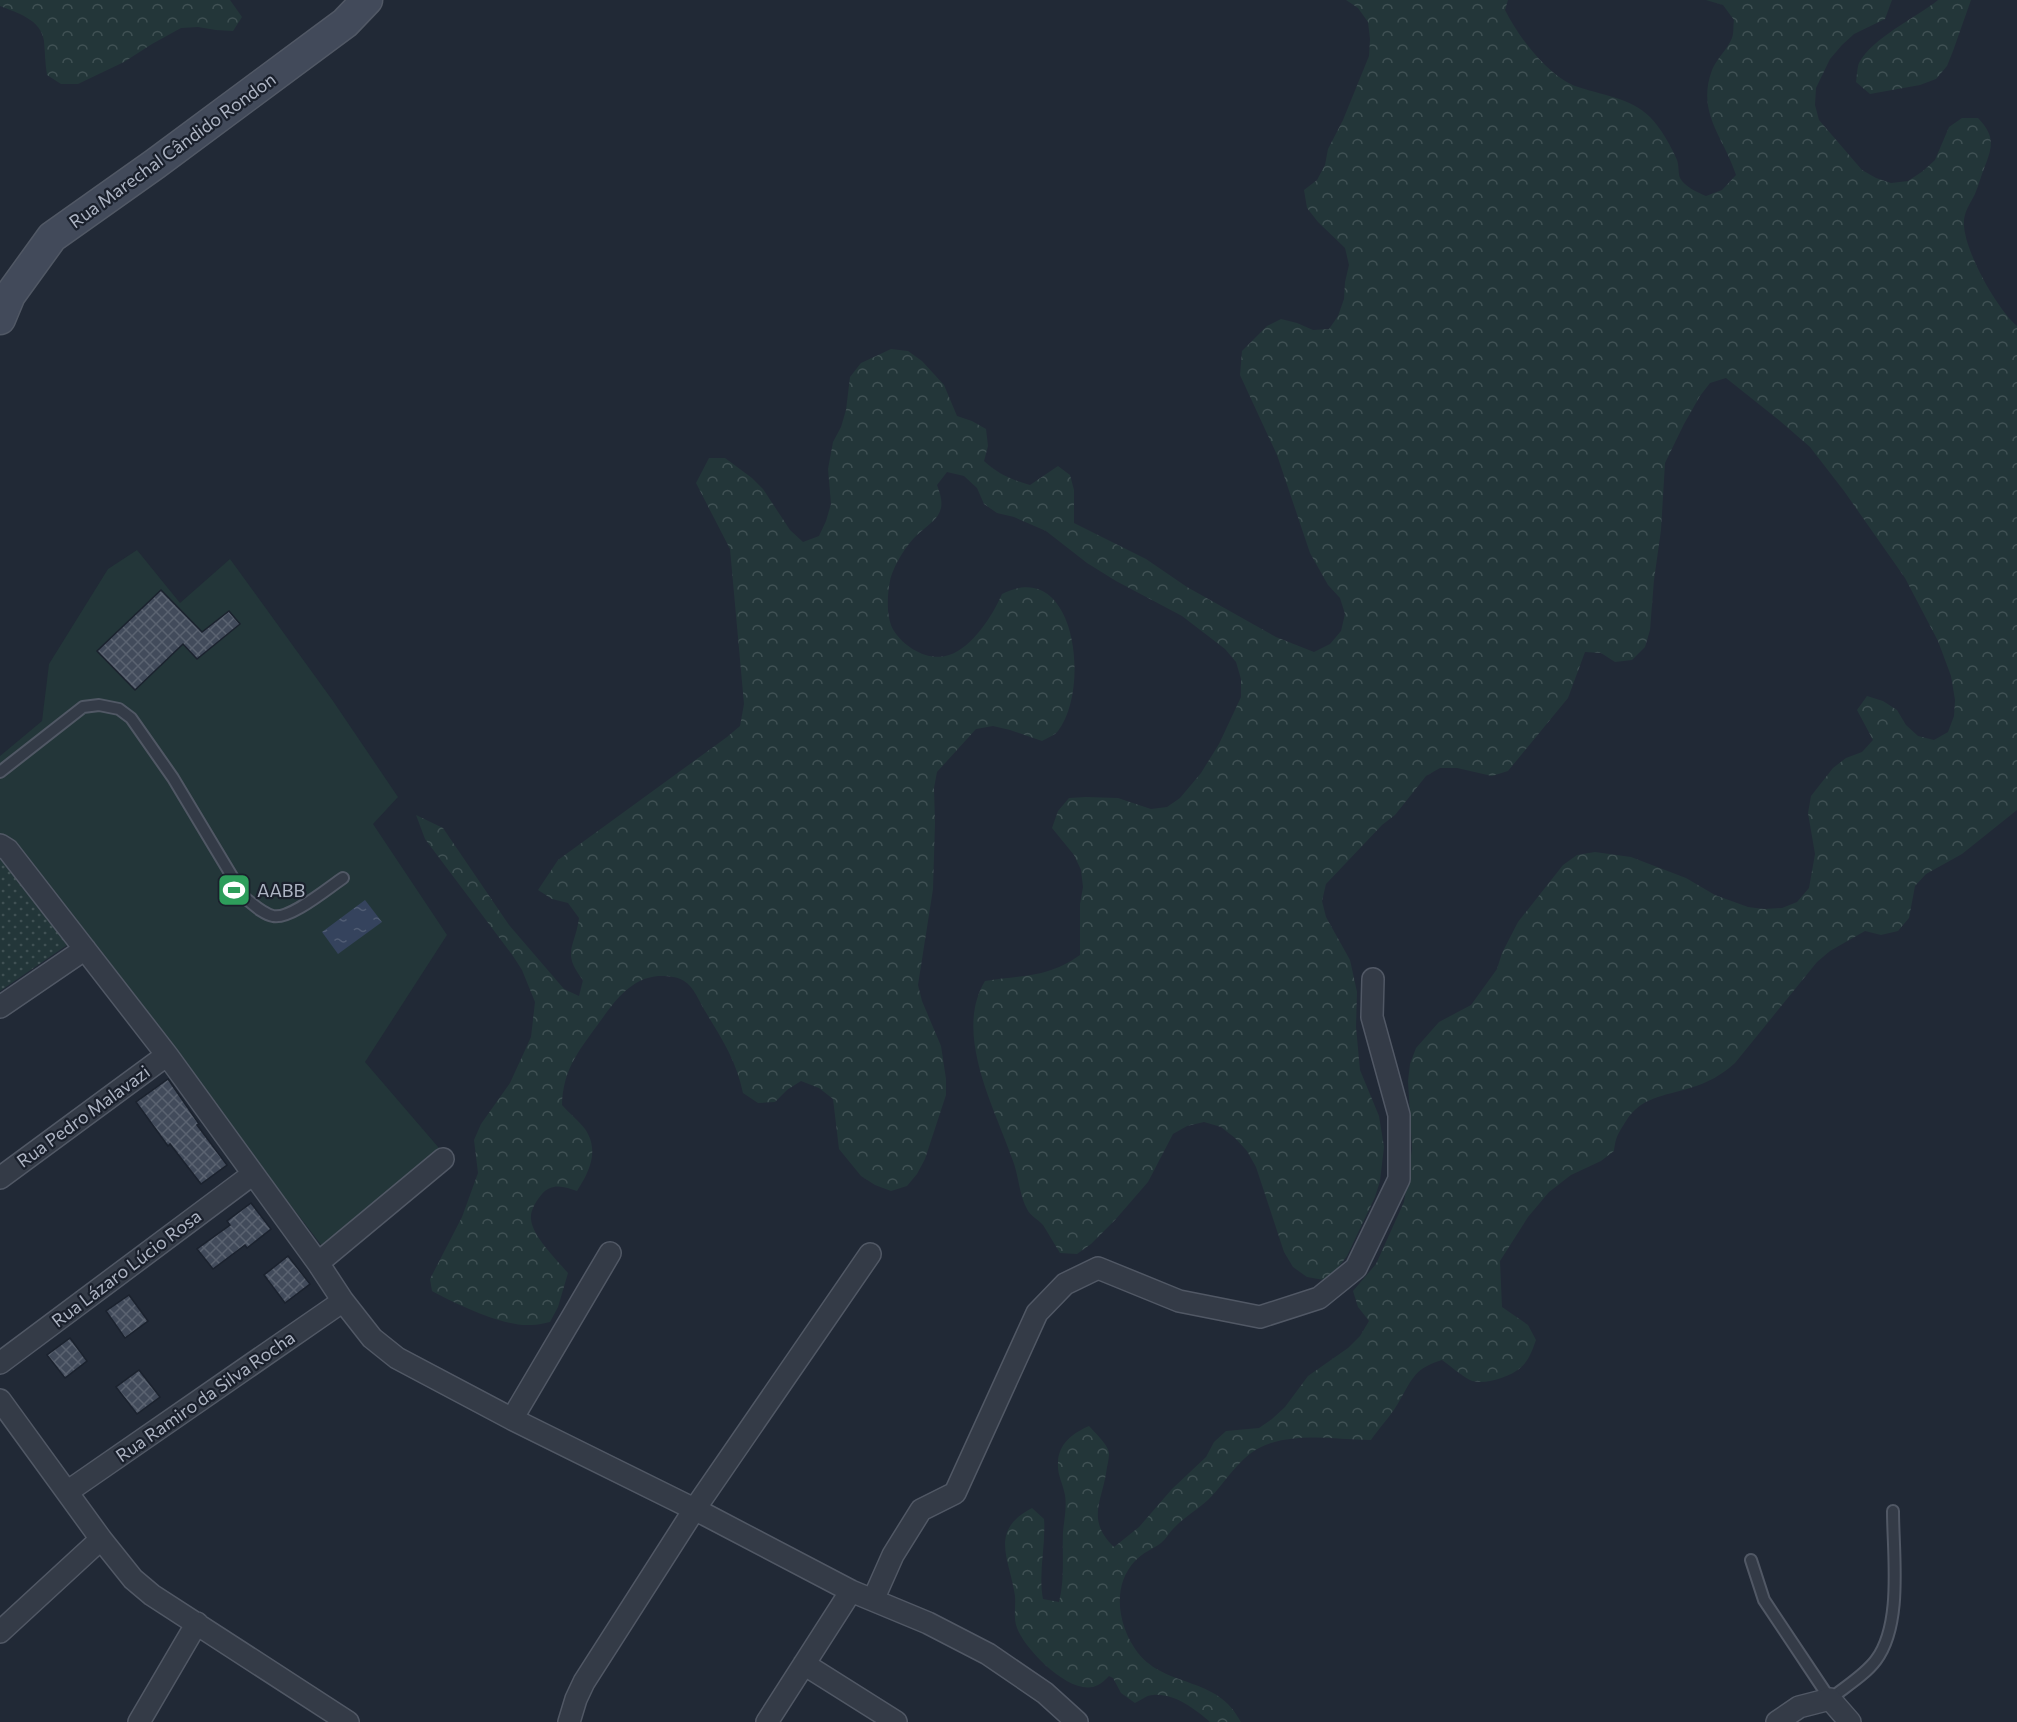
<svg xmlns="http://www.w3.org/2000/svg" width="2017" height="1722" font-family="Commissioner,sans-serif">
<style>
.forest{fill:url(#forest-crowns)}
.park{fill:url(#park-dots)}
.pitch{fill:#233639}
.water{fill:url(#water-ripples)}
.building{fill:url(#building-cross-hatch);stroke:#1b222e;stroke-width:1.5}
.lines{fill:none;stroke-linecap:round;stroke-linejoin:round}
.lane-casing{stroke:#515865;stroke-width:14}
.street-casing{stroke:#515865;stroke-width:24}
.secondary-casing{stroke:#515865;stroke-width:33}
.lane{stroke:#343b47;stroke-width:10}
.street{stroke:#343b47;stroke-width:21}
.secondary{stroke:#424a5a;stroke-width:30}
.labels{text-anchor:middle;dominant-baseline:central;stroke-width:4.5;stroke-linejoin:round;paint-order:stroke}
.street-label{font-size:18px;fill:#aeb5c4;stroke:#1a202c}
.poi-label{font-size:18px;fill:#aeb5c4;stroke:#1a202c;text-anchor:start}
</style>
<defs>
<pattern id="forest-crowns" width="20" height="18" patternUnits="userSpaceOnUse" patternTransform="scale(1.5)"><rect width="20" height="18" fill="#233639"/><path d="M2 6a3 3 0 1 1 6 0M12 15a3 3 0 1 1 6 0" fill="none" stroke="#405154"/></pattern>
<pattern id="park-dots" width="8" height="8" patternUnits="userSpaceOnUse" patternTransform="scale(1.5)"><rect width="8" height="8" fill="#233639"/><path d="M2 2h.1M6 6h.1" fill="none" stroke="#405154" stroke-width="1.8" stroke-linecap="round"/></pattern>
<pattern id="water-ripples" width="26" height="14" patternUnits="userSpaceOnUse" patternTransform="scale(1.5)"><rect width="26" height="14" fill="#35435d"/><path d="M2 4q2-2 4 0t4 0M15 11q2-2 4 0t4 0" fill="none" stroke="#505c73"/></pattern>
<pattern id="building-cross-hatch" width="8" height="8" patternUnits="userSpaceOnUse" patternTransform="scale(1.5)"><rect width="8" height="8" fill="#424b5b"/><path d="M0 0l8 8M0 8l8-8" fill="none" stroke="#5b6371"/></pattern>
</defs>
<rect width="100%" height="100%" fill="#212936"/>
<path class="forest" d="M0,0h230l12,17 -9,14 -17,-1 -18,-3 -17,1 -29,16 -28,18 -46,22h-17l-14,-9c-2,-12 -2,-23 -3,-34 -3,-22 -27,-28 -44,-35z
M1346,0h162l-3,10c13,26 42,65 70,76 25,9 55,11 75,31 11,11 21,29 27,43 2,5 1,13 3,18 5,9 17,14 26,18l16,-6 14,-15c-12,-38 -40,-62 -24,-105 5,-12 15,-20 20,-32 2,-5 1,-12 2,-18l-11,-15 -17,-5h186l-7,19 -31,15 -12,11 -12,14 -14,29 -1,17 4,15 43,50 14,8 15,5 17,-2 15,-10 12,-11 14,-33 13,-9h16c21,22 12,33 3,59 -2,6 -4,12 -6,17 -5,10 -12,19 -11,31 1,27 33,84 53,101v484l-55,44 -36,20 -11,12 -6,32 -11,13 -17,4 -16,-4 -35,20 -13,11 -82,101c-13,12 -28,20 -45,25 -26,8 -49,9 -64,33 -8,13 -10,15 -12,30l-13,10 -30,14 -22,17 -21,25 -28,44 2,46 26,18 8,15c-4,11 -7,21 -17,29 -10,8 -36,17 -49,11 -10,-5 -19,-14 -28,-20 -30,9 -30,21 -45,45 -7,12 -18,23 -26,35 -34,0 -67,-7 -100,3 -30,9 -42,36 -63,57 -11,10 -25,18 -35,29 -4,4 -7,10 -12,14 -8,6 -19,10 -26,18 -24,25 -17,66 3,92 29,36 79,22 103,69h-31c-15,-13 -36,-29 -57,-27 -6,0 -12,5 -18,8l-14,-10 -8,-15 -4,-2c-3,3 -7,7 -11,9 -25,14 -73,-35 -81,-57 -4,-11 -1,-20 -2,-32 -5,-37 -27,-65 17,-88l12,11c2,27 -6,54 -1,80l16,3c6,-23 3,-46 4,-70 1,-12 4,-24 2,-37 -2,-11 -8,-21 -7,-32 0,-19 15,-30 31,-37 6,7 18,17 20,27 0,4 -1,11 -2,14 -4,34 -22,52 7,80l25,-20 33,-38 34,-32 8,-15 12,-11 33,-3 13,-9 13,-12 23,-31 40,-28 12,-12 9,-15 -11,-14 -5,-16 23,-27 28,-62 8,-53 -4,-68 2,-17 6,-16 23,-26 32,-17 26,-36 5,-16 16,-31 45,-57 14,-10 18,-3 36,5 55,21 29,17 33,12 16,2 18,-1 15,-6 12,-14 6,-34 -7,-41 3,-17 22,-28 13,-10 16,-6 11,-12 -16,-30 10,-14 16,5 14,9 9,15 12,11 16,4 14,-8 6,-16 1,-16 -4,-24 -13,-35 -33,-63 -61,-87 -34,-44 -30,-26 -54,-43 -16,5 -10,13 -16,28 -19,39 -4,67 -7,50 -4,50 -5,17 -13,13 -17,2 -14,-9 -16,-1 -17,46 -60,73 -16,5 -35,-8h-17l-14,8 -31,39 -13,10 -56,59 -4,17 4,16 24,43 7,32 -1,35 4,43 19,46 5,31 -4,34 -5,16 -28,59 -10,13 -13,11 -17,-3 -14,-10 -9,-15 -28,-85 -9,-16 -12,-13 -14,-11 -17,-5 -17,4 -14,8 -25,48 -33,38 -24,24 -14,10 -17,-1c-6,-9 -11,-19 -17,-28 -5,-6 -13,-9 -16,-16 -8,-15 -8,-32 -14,-48 -18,-53 -60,-127 -28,-180 37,-6 63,-3 95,-26v-51l3,-17 -2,-17 -7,-15 -22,-27 6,-17 11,-13 17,-1 32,1 33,11 16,-2 13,-9 21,-25 18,-29 22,-47v-18l-5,-17 -11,-13 -43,-33 -66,-35 -29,-18 -41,-32 -32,-14 -17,-4 -13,-9 -7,-16 -13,-12 -17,-4 -10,13c12,30 -2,33 -22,52 -10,10 -22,30 -25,44 -3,14 -4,38 4,50 11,17 35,31 55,24 23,-7 44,-40 53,-61 74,-38 89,95 56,137 -4,5 -11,7 -16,10l-32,-11 -17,-4 -17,3 -39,43 -3,16 1,35 -2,66 -15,96 4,16 19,45 5,33v16l-21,64 -8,15 -10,12 -16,5 -16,-6 -14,-9 -22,-27 -6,-50 -14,-11 -18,-7 -14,9 -12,12 -17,1 -15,-10c-7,-33 -21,-54 -38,-82 -6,-10 -11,-24 -21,-30 -8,-5 -17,-5 -26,-5 -30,3 -45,28 -62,51 -19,26 -33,44 -34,78 7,8 17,16 23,24 15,22 4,43 -8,62 -11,-4 -25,-9 -35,3 -5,6 -12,16 -11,25 1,17 26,41 37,54l-10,34 -8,15c-6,1 -12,3 -19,3 -27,2 -75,-21 -99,-34l-2,-12 32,-62 16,-44 -4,-33 7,-16 29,-41 21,-46 4,-35 -13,-32 -9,-14 -88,-117 -9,-24 27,13 66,97 55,64 15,7 4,-16c-22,-28 -8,-32 -4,-62l-11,-15 -16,-4 -14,-9 20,-30 169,-123 13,-11 4,-22 -14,-155 -34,-66 13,-25h16l27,20 11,11 27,41 13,12 16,-6 7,-15 5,-17 -3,-35 5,-27 8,-15 5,-17 4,-33 11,-14 30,-14 17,2 14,10 22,24 13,31 15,5 14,8 2,17 -4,15c14,13 28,19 46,24l28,-19 12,9 4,15v33l72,36 41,28 89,50 38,15 16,-8 11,-13 4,-17 -5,-16 -12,-13 -18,-32 -33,-98 -37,-80 2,-24 25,-25 14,-7 16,4 16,7 16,-1 9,-13 6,-17 1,-17 4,-17 -4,-17 -27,-26 -11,-14 -3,-18 13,-10 8,-15 3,-16 15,-29 26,-64 1,-17 -2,-17 -10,-14z
M1938,0h33l-18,51 -6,15 -11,13 -16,6 -50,9 -14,-12c1,-6 1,-14 3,-19 14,-26 57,-45 79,-63z"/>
<path class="park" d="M0,858l73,83 -73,50z"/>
<path class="pitch" d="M137,550l43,53 50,-44 103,142 65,96 -25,27 74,111 -82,127 74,86 -117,98 -231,-301 -72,-99 -19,-8v-82l42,-35 7,-57 59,-95z"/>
<path class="water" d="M365,900l17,22 -44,32 -16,-22z"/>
<path class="building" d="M161,590l41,42 27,-21 11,13 -43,35 -14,-15 -48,46 -38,-39z
M168,1079l31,45 -2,1 30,40 -26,19 -31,-40 -2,2 -32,-44z
M251,1203l20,26 -24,19 -2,-3 -32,24 -16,-20 33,-24 -3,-4z
M288,1256l22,28 -25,19 -21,-28z
M129,1295l19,26 -23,17 -19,-27z
M70,1338l17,23 -22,17 -18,-23z
M139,1370l21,27 -23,17 -21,-27z"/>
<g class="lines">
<g class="lane-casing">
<path id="lane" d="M0,772l83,-65 16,-2 20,4 12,9 42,60 72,120c9,7 18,16 28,18 17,4 55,-28 70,-38
M1751,1560l13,40 66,99c15,-12 35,-24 46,-39 27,-36 17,-106 17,-149"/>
</g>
<g class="street-casing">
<path id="street" d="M0,845l8,5 159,205 151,208 25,38 29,37 25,20 115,61 194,96 145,76 77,32 60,31 57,39 32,29
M0,1007l85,-58
M0,1178l167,-123
M318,1263l125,-104
M0,1363l253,-189
M0,1400l101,139 32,40 19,16 196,127
M512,1419l98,-166
M67,1492l276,-191
M873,1600l20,-45 28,-45 34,-17 82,-180 28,-29 33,-16 81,33 81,16 59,-19 37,-30 43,-89v-64l-27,-98 1,-38
M0,1632l101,-93
M804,1664l92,58
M139,1722l58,-99
M569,1722l7,-23 8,-17 110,-172 176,-256
M767,1722l84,-131
M1777,1722l22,-15 31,-8 20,23"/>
</g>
<g class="secondary-casing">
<path id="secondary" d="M0,319l10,-24 42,-58 103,-73 190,-141 22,-23"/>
</g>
<use href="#lane" class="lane"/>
<use href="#street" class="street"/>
<use href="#secondary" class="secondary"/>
</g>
<defs>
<g id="stadium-square" transform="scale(1.725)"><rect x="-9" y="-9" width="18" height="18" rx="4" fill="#2e9e5b" stroke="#1a202c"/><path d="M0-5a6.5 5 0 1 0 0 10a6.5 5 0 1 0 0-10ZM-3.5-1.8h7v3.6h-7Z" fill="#fff"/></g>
</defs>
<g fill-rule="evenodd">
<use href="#stadium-square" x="234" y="890"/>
</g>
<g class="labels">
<g class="street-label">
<text transform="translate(172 150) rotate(-36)">Rua Marechal Cândido Rondon</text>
<text transform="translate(83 1116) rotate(-36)">Rua Pedro Malavazi</text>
<text transform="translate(126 1268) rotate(-37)">Rua Lázaro Lúcio Rosa</text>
<text transform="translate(205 1396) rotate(-35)">Rua Ramiro da Silva Rocha</text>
</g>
<g class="poi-label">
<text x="257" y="890">AABB</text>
</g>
</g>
</svg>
